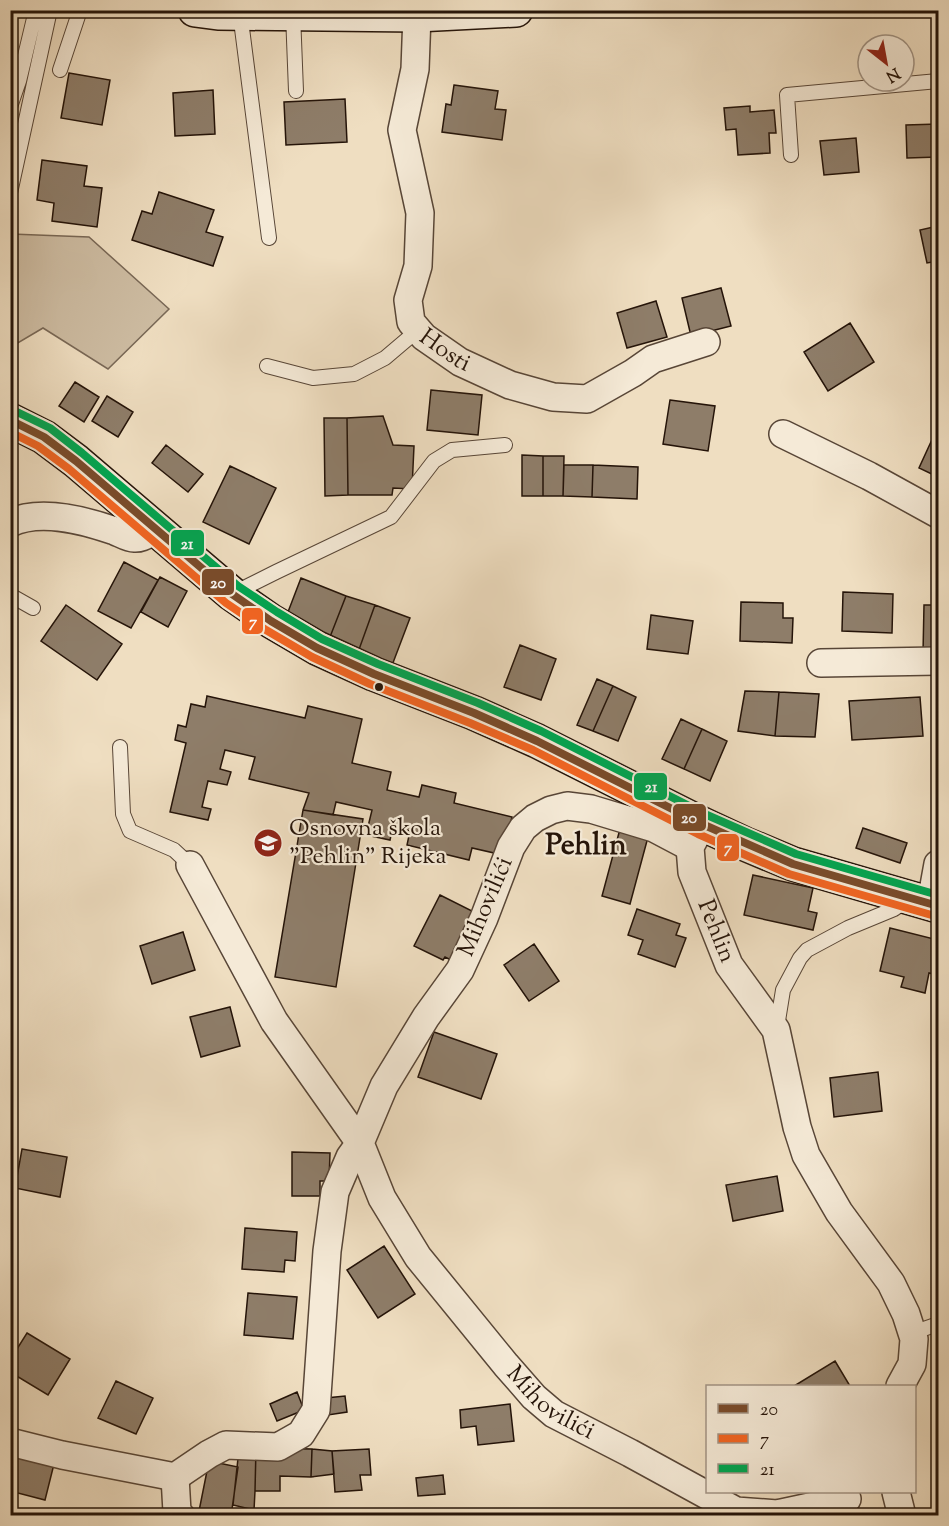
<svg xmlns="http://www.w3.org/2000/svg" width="949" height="1526" font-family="'Sorts Mill Goudy',serif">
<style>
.green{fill:#cdbca2;stroke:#796856;stroke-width:1.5}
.building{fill:#8e7d69;stroke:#251409;stroke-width:1.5}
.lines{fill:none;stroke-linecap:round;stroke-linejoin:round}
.lane-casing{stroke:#584637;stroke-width:16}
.street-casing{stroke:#584637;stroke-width:30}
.secondary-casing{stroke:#251409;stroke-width:36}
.lane{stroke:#f5ead7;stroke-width:14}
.street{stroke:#f5ead7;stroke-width:27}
.secondary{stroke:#f5ead7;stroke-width:33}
.bus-1-casing{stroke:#f5ead7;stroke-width:12}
.bus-2-casing{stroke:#f5ead7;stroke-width:12}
.bus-3-casing{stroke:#f5ead7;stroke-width:12}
.bus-1{stroke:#7a4b2a;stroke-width:8}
.bus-2{stroke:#f26522;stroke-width:8}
.bus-3{stroke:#00a651;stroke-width:8}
.bus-dot{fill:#251409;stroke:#f5ead7;stroke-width:2}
.labels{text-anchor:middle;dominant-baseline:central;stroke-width:4.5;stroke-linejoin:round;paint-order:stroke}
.street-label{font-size:24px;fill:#251409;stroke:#f5ead7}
.poi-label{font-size:24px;fill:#251409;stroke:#f5ead7;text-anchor:start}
.district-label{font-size:30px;font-weight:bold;fill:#251409;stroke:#f5ead7}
.line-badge{stroke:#f5ead7;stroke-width:2}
.badge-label{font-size:16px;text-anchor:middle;font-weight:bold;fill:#fff}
</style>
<rect width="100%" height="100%" fill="#efdec1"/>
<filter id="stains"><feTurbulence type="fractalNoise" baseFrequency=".00333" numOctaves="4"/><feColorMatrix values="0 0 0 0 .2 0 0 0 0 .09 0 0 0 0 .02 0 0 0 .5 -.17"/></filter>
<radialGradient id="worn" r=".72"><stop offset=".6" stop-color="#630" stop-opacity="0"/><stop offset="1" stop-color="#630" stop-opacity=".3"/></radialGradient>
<path class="green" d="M11,234l78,3 80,72 -61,60 -65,-41 -32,19z"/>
<path class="building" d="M69,73l41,7 -8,45 -41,-7z
M454,85l44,6 -3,18 11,1 -4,30 -60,-8 4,-28 5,1z
M213,90l2,44 -40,2 -2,-43z
M345,99l2,43 -61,3 -2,-43z
M750,106v6l24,-2 2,23h-7l1,20 -32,2 -2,-26 -10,1 -2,-22z
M938,124v33l-31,1 -1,-33z
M856,138l3,34 -35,3 -4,-34z
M42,160l45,6 -3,20 18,2 -5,39 -45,-6 2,-18 -17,-3z
M159,192l55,18 -8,22 17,5 -10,29 -81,-26 10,-29 10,3z
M938,226v35l-11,2 -7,-33z
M721,288l10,38 -40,10 -9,-38z
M656,301l11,36 -40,11 -10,-35z
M850,323l24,39 -46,29 -24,-39z
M75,382l24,15 -15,25 -25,-16z
M431,390l51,5 -4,40 -51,-5z
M107,396l26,16 -15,25 -26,-16z
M670,400l45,6 -7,45 -45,-7z
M383,416l10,29 21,1 -2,43 -19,-1 -1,7h-44l-1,-77z
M324,418h23l1,77 -23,1z
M935,433l3,2v42l-19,-9z
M166,445l37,29 -15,18 -36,-29z
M522,455l21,1v40h-21z
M543,456h21l-1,40h-20z
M564,465h29l-1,32 -29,-1z
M593,465l45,2 -1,32 -45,-2z
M230,466l46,22 -27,56 -46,-22z
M124,562l34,18 -27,48 -33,-17z
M160,577l27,14 -19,36 -27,-15z
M301,578l45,18 -18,46 -45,-17z
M843,592l50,2 -1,39 -50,-2z
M346,596l29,9 -18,50 -29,-13z
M741,602l42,1v15h10l-1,25 -52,-2z
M66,605l56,39 -25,36 -56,-39z
M375,605l35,13 -19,50 -34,-13z
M924,605h14v48h-15z
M651,615l42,6 -5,33 -41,-5z
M520,645l36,14 -15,41 -37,-13z
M597,679l16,7 -20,45 -16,-6z
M613,686l23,11 -18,44 -25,-10z
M745,691l34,1 -4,44 -37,-5z
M779,692l40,2 -4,43 -40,-1z
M207,696l98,22 3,-12 54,13 -10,44 39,9 -4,18 32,7 3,-12 34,8 -2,10 58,14 -9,38 -31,-7 -3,12 -62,-15 3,-14 -17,-4 -3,13 -24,-5 6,-25 -36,-8 -3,13 -30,-5 6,-17 -60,-14 6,-22 -30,-7 -5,19 11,3 -4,13 -19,-4 -6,26 9,2 -3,11 -38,-8 16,-69 -11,-3 3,-15 8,2 5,-23 14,3z
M920,697l3,39 -71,4 -3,-39z
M681,719l21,10 -18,40 -22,-10z
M702,729l25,12 -17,40 -26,-12z
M303,810l60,9 -27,168 -61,-10z
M863,828l44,15 -7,20 -44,-15z
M620,829l28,8 -18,67 -28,-8z
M753,875l60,13 -5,23 9,2 -4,17 -69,-15z
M440,895l40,20 -25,47 -10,-5 -2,3 -29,-14z
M637,909l43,15 -4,11 10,3 -11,29 -37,-13 5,-14 -15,-5z
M890,928l48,12v35l-9,-2 -4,20 -24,-6 3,-10 -24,-6z
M183,932l12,38 -43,14 -12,-38z
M534,944l25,37 -30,20 -25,-36z
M230,1007l10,39 -39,11 -11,-40z
M434,1032l63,22 -16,45 -63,-22z
M878,1072l4,39 -48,6 -4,-39z
M22,1149l45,8 -7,40 -45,-9z
M292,1152l38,1 -1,28h-9v15h-28z
M777,1176l6,35 -50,10 -7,-36z
M245,1228l52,4 -2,29 -10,-1 -1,12 -42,-3z
M384,1246l31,48 -37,24 -31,-48z
M248,1293l49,4 -4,42 -49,-4z
M27,1333l43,26 -22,36 -38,-23v-12z
M835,1361l15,25h-56z
M116,1381l37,17 -17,36 -38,-16z
M297,1392l7,18 -27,11 -7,-17z
M345,1396l2,16 -19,3 -2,-17z
M510,1404l4,37 -36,4 -2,-19 -15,2 -1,-18z
M256,1448l-1,43 -1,19 -21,-5 6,-56z
M256,1448l56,1 -1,28 -31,-1v15h-25z
M312,1449l20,2 2,23 -23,3z
M369,1449l2,26h-11l2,15 -27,2 -3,-41z
M15,1454l39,10 -9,36 -35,-9v-18z
M209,1461l29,6 -7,49h-33z
M443,1475l2,19 -27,2 -2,-18z"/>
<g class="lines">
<g class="lane-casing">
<path id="lane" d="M240,13l29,225
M293,14l3,77
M60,70l20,-60
M10,107l9,-26 17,-71
M791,155l-4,-60 151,-14
M10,193l40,-183
M267,366l46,12 41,-4 31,-16 33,-28
M234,593l42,-21 115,-55 43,-56 18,-11 53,-5
M10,595l23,13
M120,747l3,67 7,17 44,19 16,15
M777,1027l6,-37 17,-32 7,-8 41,-22 46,-19 6,-4 5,-7
M912,1333l26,-9"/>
</g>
<g class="street-casing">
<g id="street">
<path id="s1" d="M417,15l-2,54 -13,61 18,83 -2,53 -10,34 3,22 13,15 36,25 50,23 43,12 34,2 46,-26 20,-14 53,-17"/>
<path d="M783,434l86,42 69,38"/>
<path d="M10,523c29,-14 73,-3 102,7 7,2 15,8 22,8 7,1 15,-5 22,-8"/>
<path d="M821,663l117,-2"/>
<path id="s2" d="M698,832l-8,15 2,25 37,93 47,65 21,97 9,28 33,57 52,71 15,31 8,25 -2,25 -12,22"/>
<path id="s3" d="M690,847l-36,-19 -63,-19 -24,-3 -16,4 -16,8 -12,10 -12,19 -27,71 -24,52 -34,47 -42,69 -24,57 22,55 36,59 88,108 28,32 20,17 76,39 106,58 41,3 70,-15"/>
<path d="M932,905l2,-19 4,-22"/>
<path d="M10,1442l52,13 113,22 34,-23 17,-9 52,2 23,-13 15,-24 11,-159 8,-59 15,-35 10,-14 -86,-122 -84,-156"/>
<path d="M175,1477l2,35 4,4"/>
<path d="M896,1492l6,24"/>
</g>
</g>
<g class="secondary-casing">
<path id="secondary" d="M195,10l23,3 199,2 99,-5
M10,420l34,17 32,24 156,133 39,27 46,27 57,26 100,39 63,28 165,83 43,20 48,20 145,42"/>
</g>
<use href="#lane" class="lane"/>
<use href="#street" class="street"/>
<use href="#secondary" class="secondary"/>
<g class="bus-1-casing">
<path id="bus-1" d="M10,420l34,17 32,24 156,133 39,27 46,27 57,26 100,39 63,28 165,83 91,40 145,42"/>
</g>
<g class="bus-2-casing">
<path id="bus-2" d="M10,432l28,14 31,23 157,134 40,27 46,27 58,27 100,39 63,27 165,84 91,40 146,42"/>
</g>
<g class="bus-3-casing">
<path id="bus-3" d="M15,411l35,17 32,25 156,133 39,26 45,27 56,25 100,39 63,28 166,84 89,39 142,41"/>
</g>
<use href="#bus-1" class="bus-1"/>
<use href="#bus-2" class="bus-2"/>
<use href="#bus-3" class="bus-3"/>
</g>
<defs>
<g id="school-disc" transform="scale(1.5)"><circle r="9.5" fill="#8f2418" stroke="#f5ead7"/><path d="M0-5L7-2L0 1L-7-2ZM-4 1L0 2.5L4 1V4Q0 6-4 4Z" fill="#fff"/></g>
</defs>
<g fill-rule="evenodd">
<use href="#school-disc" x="268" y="843"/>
</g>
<circle class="bus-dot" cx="379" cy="687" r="5"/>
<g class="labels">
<g class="street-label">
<text stroke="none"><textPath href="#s1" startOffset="357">Hosti</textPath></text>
<text transform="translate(486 907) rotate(-67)">Mihovilići</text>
<text stroke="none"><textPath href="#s2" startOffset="106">Pehlin</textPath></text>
<text stroke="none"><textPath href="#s3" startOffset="864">Mihovilići</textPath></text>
</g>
<g class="poi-label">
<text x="289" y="829">Osnovna škola<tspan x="289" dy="28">"Pehlin" Rijeka</tspan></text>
</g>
<g class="district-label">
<text x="586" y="846">Pehlin</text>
</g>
</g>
<g class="line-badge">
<rect x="170" y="529" width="35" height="28" rx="6" fill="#00a651"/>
<rect x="201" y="568" width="34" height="28" rx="6" fill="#7a4b2a"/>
<rect x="241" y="607" width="23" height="28" rx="6" fill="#f26522"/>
<rect x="633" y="772" width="35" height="29" rx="6" fill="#00a651"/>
<rect x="672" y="803" width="35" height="29" rx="6" fill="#7a4b2a"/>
<rect x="716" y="833" width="24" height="29" rx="6" fill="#f26522"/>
</g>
<g class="badge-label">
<text x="187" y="549">21</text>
<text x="218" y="588">20</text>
<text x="253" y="627">7</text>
<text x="651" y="792">21</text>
<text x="689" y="823">20</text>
<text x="728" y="853">7</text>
</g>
<rect width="949" height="1526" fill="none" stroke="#efdec1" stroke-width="36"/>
<rect x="12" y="12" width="925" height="1502" fill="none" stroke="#251409" stroke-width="3"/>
<rect x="18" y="18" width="913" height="1490" fill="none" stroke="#251409" stroke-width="1.5"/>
<rect x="706" y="1385" width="210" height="108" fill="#f5ead7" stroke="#a29485" stroke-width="1.5"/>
<rect x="718" y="1404" width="30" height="9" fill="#7a4b2a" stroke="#a29485" stroke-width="1.5"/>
<text x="760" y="1415" font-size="18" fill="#251409">20</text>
<rect x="718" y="1434" width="30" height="9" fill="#f26522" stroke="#a29485" stroke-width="1.5"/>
<text x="760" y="1445" font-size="18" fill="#251409">7</text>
<rect x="718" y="1464" width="30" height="9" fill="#00a651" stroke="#a29485" stroke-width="1.5"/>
<text x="760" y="1475" font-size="18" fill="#251409">21</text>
<g transform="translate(886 63) rotate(149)"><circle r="28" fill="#f5ead7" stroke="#a29485" stroke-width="1.5"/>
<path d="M0-4.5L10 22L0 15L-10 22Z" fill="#8f2418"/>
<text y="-9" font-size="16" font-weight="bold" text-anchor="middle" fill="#251409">N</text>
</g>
<rect width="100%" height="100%" filter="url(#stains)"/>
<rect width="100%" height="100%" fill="url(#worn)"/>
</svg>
